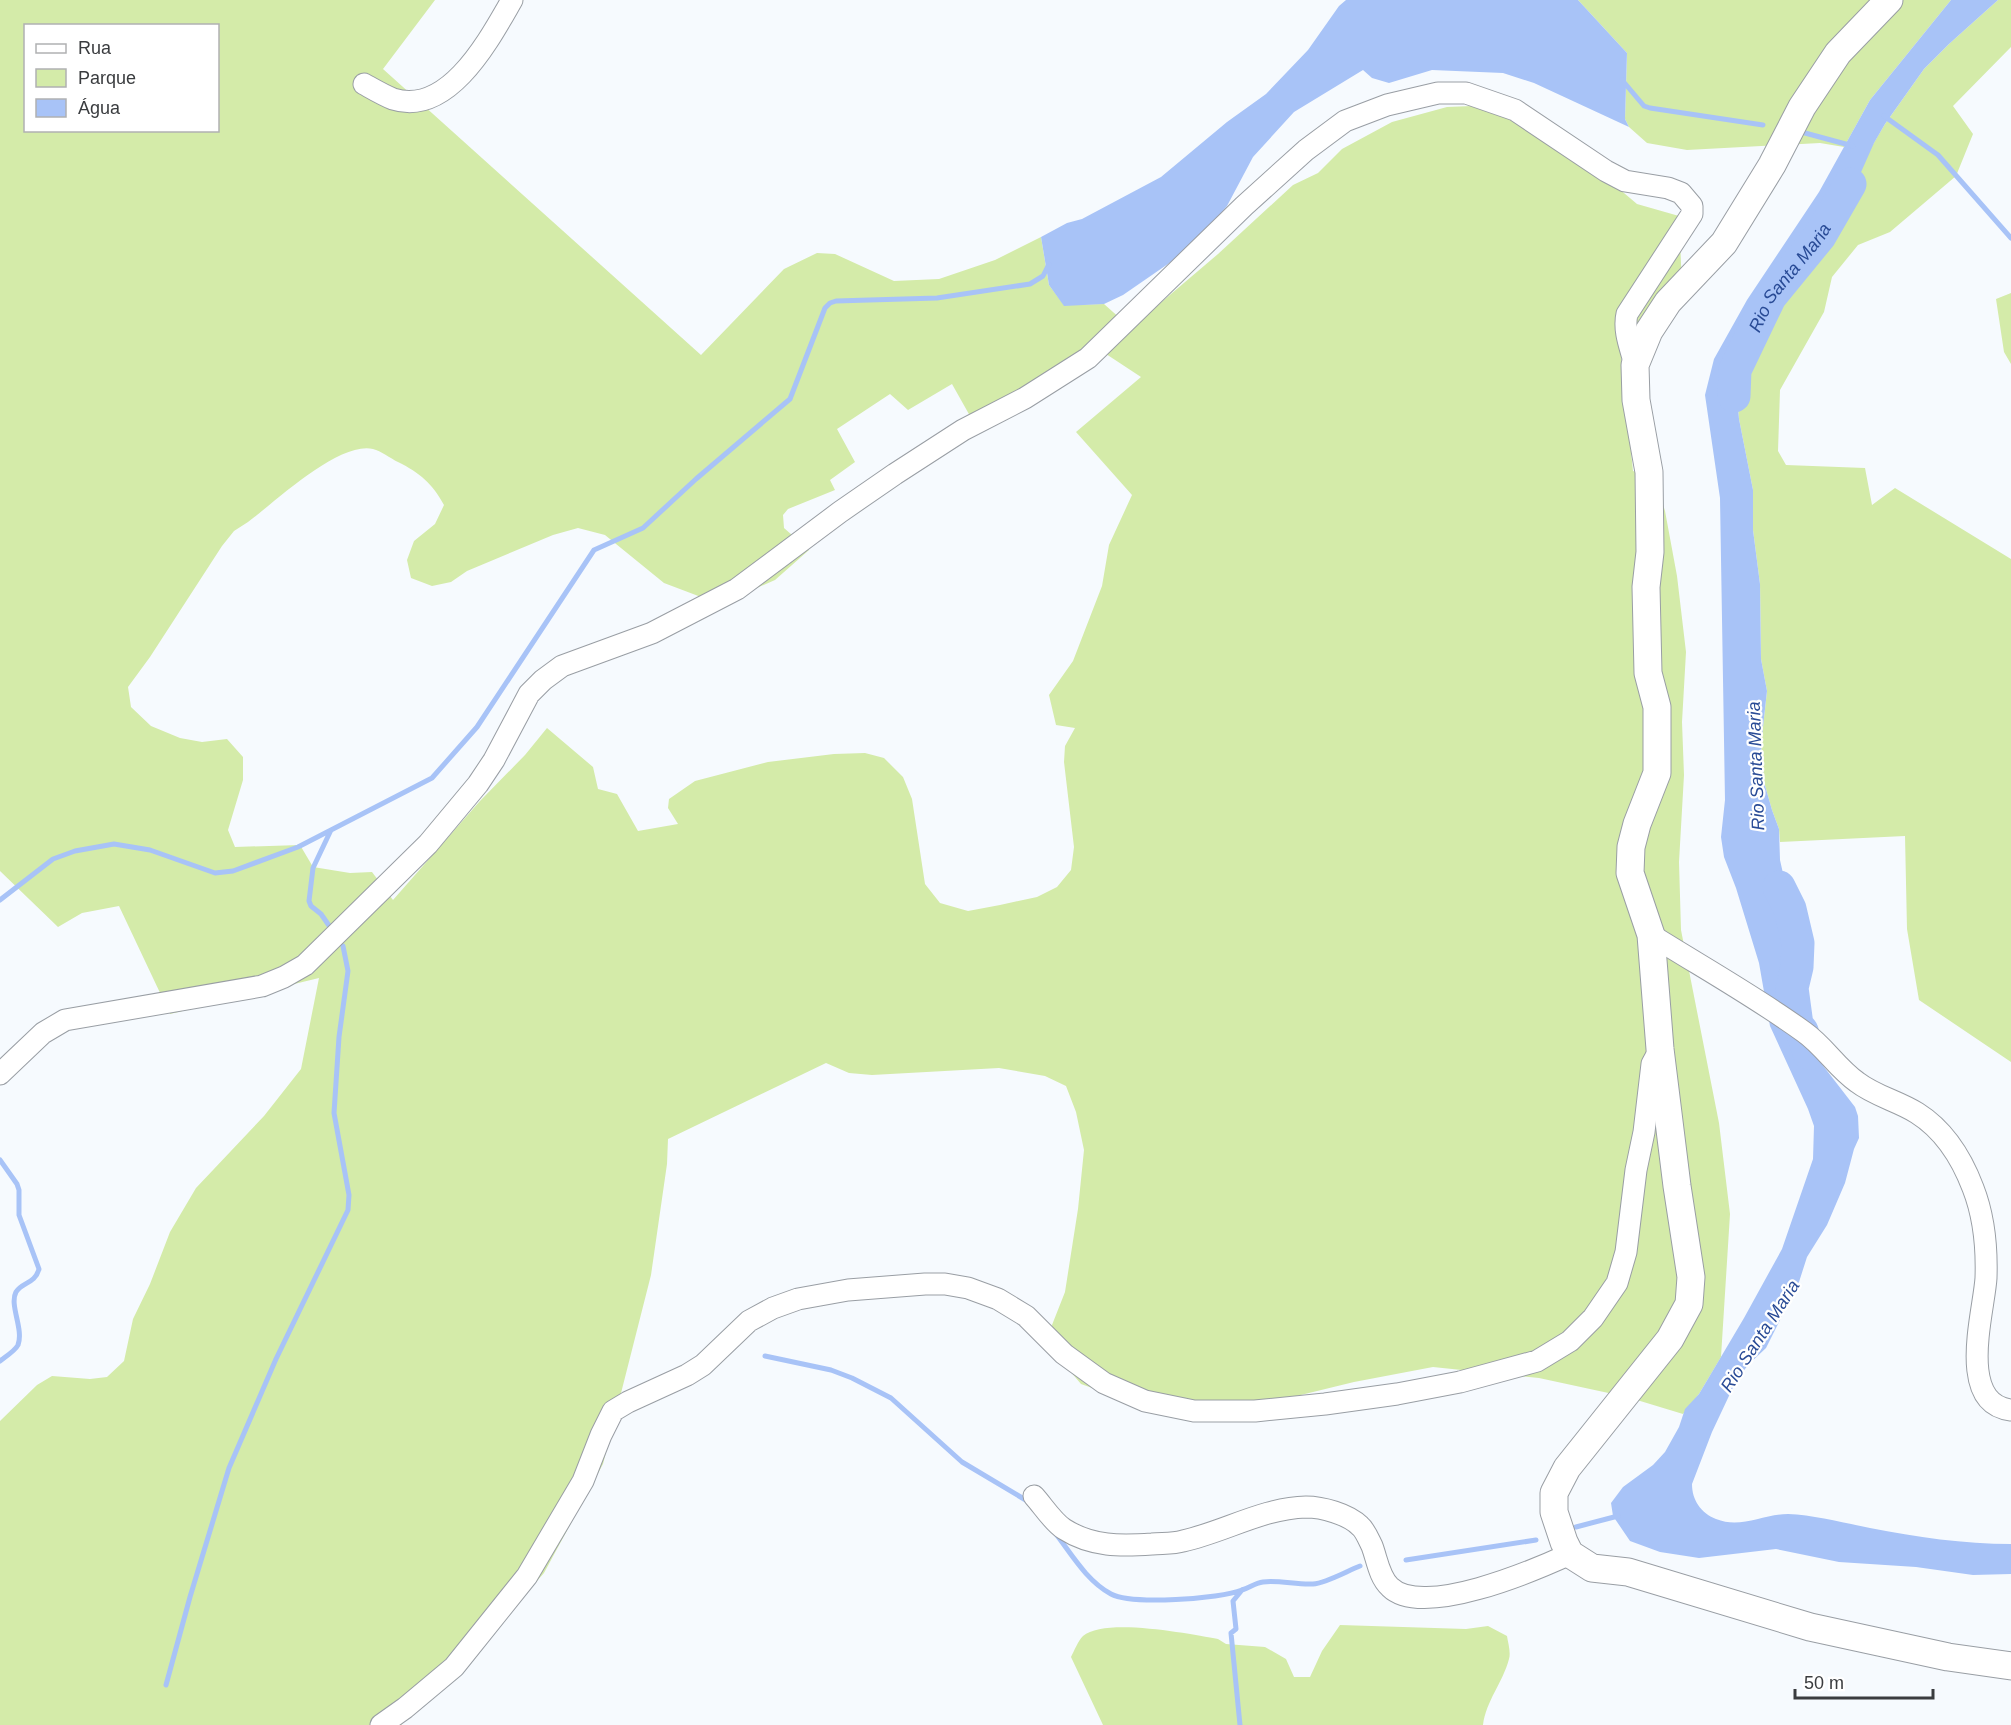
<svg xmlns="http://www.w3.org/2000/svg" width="2011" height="1725" font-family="Arial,sans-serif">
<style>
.green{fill:#d4eba9;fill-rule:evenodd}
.water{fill:#a8c3f7}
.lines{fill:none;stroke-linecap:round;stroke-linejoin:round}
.stream{stroke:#a8c3f7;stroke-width:5}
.river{stroke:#a8c3f7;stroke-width:33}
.minor-casing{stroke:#999ea4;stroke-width:23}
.tertiary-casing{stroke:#999ea4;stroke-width:29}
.minor{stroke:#fff;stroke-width:21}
.tertiary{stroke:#fff;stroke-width:27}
.labels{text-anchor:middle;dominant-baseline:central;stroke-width:4.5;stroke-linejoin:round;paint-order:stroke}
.water-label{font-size:18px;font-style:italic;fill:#294b96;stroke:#fff}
</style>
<rect width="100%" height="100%" fill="#f6fafe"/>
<path class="green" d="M0,0h435l-52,69 318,286 83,-86 33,-16 18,1 59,27 45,-2 56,-19 46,-23 8,48 15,20 40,-1 27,24 87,-74 75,-69 25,-12 24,-24 50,-27 55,-15 50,-2 101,66 39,33 42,12 3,71 -24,24 -39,25 14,135 22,8 10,32 12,65 9,76 -4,70 2,53 -5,87 2,68 38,193 11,91 -9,143 -22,37 -16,20 -56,-17 -88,-19 -106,-11 -79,15 -103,25 -114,-3 -56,-20 -22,-26 -7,-33 13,-33 13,-83 6,-59 -8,-38 -10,-26 -21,-10 -46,-8 -127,7 -23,-2 -23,-10 -158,76 -1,25 -16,111 -48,189 -59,109 -91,103 -52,49h-401v-304l37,-36 15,-9 38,3 17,-2 17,-16 9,-42 17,-35 20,-52 26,-44 68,-72 37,-47 18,-91 -149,36 -51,-108 -37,7 -24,14 -58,-56zM26,26h192v104h-192zM1103,352l38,25 -65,55 56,63 -23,50 -7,41 -29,75 -24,34 7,30 19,3 -10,18 -1,16 10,85 -3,23 -14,17 -20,10 -37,8 -32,6 -28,-8 -15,-19 -13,-85 -9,-22 -19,-19 -19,-5 -31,1 -66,8 -73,19 -26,18 -1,9 10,16 -40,7 -21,-37 -19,-5 -5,-22 -46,-39 -22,27 -45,46 -87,99 -21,-28 -22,1 -37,-6 -13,-22 -65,2 -7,-17 15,-50v-23l-16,-18 -25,3 -22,-4 -29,-12 -20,-19 -3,-20 22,-30 72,-111 12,-15 14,-9c27,-20 91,-81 125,-73 8,2 17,9 25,13 22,11 34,21 46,43l-9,19 -21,17 -7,19 4,18 21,8 19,-4 16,-11 86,-36 25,-7 27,7 59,48 37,14 42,-3 32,-14 34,-30 -25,-22 -1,-13 5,-6 47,-19 -5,-10 25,-18 -18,-33 53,-35 18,16 44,-26 27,48z
M1578,0h373l-81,100 -26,47 -24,-4 -133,7 -40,-7 -18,-16 -4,-8 2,-66z
M1998,0h13v47l-58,59 20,28 -17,42 -66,56 -32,13 -26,32 -8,35 -44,78 -2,61 8,14 79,3 7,37 23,-17 116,71v503l-92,-62 -12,-71 -2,-93 -125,6 -1,-13 -7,-19 -8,-28 -3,-37 6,-54 -6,-32 -1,-75 -7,-54v-40l-14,-71 -3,-33 1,-16 16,-41 12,-22 49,-63 71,-120 39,-55 25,-25z
M2011,293v71l-7,-12 -8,-53z
M1340,1625l126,4 22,-3 19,10c1,7 4,16 2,23 -6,23 -23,42 -26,66h-380l-32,-68c3,-6 7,-16 12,-21 22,-19 107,-2 135,3l8,5 39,3 21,12 8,18h16l12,-26z"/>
<path class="water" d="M1346,0h232l49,53 -2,66 4,8 -95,-44 -31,-10 -71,-3 -43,13 -17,-5 -9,-8 -69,42 -41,45 -26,49 -23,27 -23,22 -58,40 -19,9 -40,2 -15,-21 -8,-48 26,-14 15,-4 79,-42 66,-55 39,-28 42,-44 31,-44z
M1951,0h47l-49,44 -25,25 -39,55 -11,19 -16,36 -44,65 -49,63 -12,22 -16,41 -1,16 3,33 14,71v40l7,54 1,75 6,32 -6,54 3,37 8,28 7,19 1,31 13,58 3,25 -4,30 -5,16 3,15 31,59 34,44 3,9 1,22 -5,11 -9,34 -18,42 -20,32 -8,25 -33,66 -18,17 -12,16 -24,51 -20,52c0,16 9,29 24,35 25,10 47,-5 72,-5 27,1 56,9 82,14 46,9 94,16 141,16v30l-38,1 -57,-8 -77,-5 -63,-13 -77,9 -39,-6 -30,-11 -17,-25 -2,-13 12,-16 30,-22 12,-13 14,-25 6,-18 14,-15 45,-76 38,-69 31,-90 1,-33 -6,-17 -38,-83 -11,-63 -23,-75 -12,-31 -3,-20 4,-37 -5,-302 -15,-103 9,-36 33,-59 72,-108 51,-92z"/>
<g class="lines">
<path class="stream" d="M1622,80l22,26 6,2 113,17
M1884,116l54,39 73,83
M1805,133l48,13
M0,900l53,-41 22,-8 39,-7 36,6 65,23 18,-2 65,-24 134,-69 45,-51 117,-177 49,-22 53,-49 94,-80 35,-91 5,-5 6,-2 101,-3 93,-14 13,-8 6,-12
M330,927l-9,-13 -10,-8 -2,-5 4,-33 18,-38
M0,1160l17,24 2,6v25l20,54c-4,15 -17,13 -23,23 -7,13 8,37 2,53 -3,6 -13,12 -18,16
M765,1356l66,14 21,8 39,20 71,64 67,40
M1576,1527l42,-11
M1056,1534c16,21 31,47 55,60 20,11 109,5 131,-4 7,-2 13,-7 21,-8 16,-2 34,3 50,2 13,-1 34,-13 47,-18
M1406,1560l130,-20
M166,1685l24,-88 39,-129 47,-109 72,-149 1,-15 -15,-82 5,-76 9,-66 -5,-25
M1240,1725l-9,-92 5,-4 -3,-28 9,-11"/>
<g class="river">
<path id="s1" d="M1734,396l1,-26 35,-73 50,-61 30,-52"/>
<path d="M1779,887l11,22 8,34 -1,24 -5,21 5,37 5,6 7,22"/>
</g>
<g class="minor-casing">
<path id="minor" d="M364,84c9,5 19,11 29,15 56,18 97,-61 119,-99
M1651,935c51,32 105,62 153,97 20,14 33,36 53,50 18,14 41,19 60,31 27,17 45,46 56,75 11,28 14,60 13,90 -2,34 -30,125 25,132
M0,1074l43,-41 22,-13 197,-34 22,-9 21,-12 123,-121 50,-60 16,-24 35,-66 14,-14 19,-14 90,-33 85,-44 103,-77 55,-38 68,-44 62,-32 63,-40 156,-152 62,-56 39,-29 42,-16 51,-12h28l49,17 91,61 19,10 43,7 13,5 11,13v8l-65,100c-4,17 4,35 8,51
M1034,1496c9,10 19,26 30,33 28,18 57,17 88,15 10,-1 21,0 31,-3 41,-9 80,-33 123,-34 16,0 42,7 54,19 5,4 9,14 12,20 5,13 7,31 18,41 32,32 145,-17 180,-33
M381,1725l24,-17 49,-41 73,-91 56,-95 18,-46 12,-24 15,-9 59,-27 16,-10 46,-44 24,-13 25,-9 50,-9 77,-6h20l23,4 30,11 28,17 38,38 40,29 41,18 49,10h61l70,-7 72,-10 63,-12 77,-21 33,-20 23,-23 24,-35 9,-31 10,-82 8,-38 8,-68 7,-13"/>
</g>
<g class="tertiary-casing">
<path id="tertiary" d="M1889,0l-51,53 -36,54 -30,58 -48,78 -56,59 -19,29 -14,34 1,35 13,72 1,80 -4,35 2,86 9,34v66l-20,51 -6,23 -1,26 21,62 9,114 17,137 14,91 -2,27 -19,35 -103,129 -13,25v19l10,30 6,12 22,14 36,4 182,55 138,30 63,9"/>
</g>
<use href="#minor" class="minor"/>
<use href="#tertiary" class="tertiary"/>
</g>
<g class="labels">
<g class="water-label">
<text stroke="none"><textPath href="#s1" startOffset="134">Rio Santa Maria</textPath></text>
<text transform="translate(1756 766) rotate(-92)">Rio Santa Maria</text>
<text transform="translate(1760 1336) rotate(-57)">Rio Santa Maria</text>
</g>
</g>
<rect x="24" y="24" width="195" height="108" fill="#ffffff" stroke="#b0b1b2" stroke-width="1.5"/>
<rect x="36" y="44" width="30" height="9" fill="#ffffff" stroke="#b0b1b2" stroke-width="1.5"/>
<text x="78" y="54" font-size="18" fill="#3a3c3f">Rua</text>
<rect x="36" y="69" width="30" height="18" fill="#d4eba9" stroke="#b0b1b2" stroke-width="1.5"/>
<text x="78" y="84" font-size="18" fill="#3a3c3f">Parque</text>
<rect x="36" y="99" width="30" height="18" fill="#a8c3f7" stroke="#b0b1b2" stroke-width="1.5"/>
<text x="78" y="114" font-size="18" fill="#3a3c3f">Água</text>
<path d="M1795 1689v9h138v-9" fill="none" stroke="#3a3c3f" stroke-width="3"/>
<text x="1804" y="1689" font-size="18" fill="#3a3c3f" stroke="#ffffff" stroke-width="4.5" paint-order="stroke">50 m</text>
</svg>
